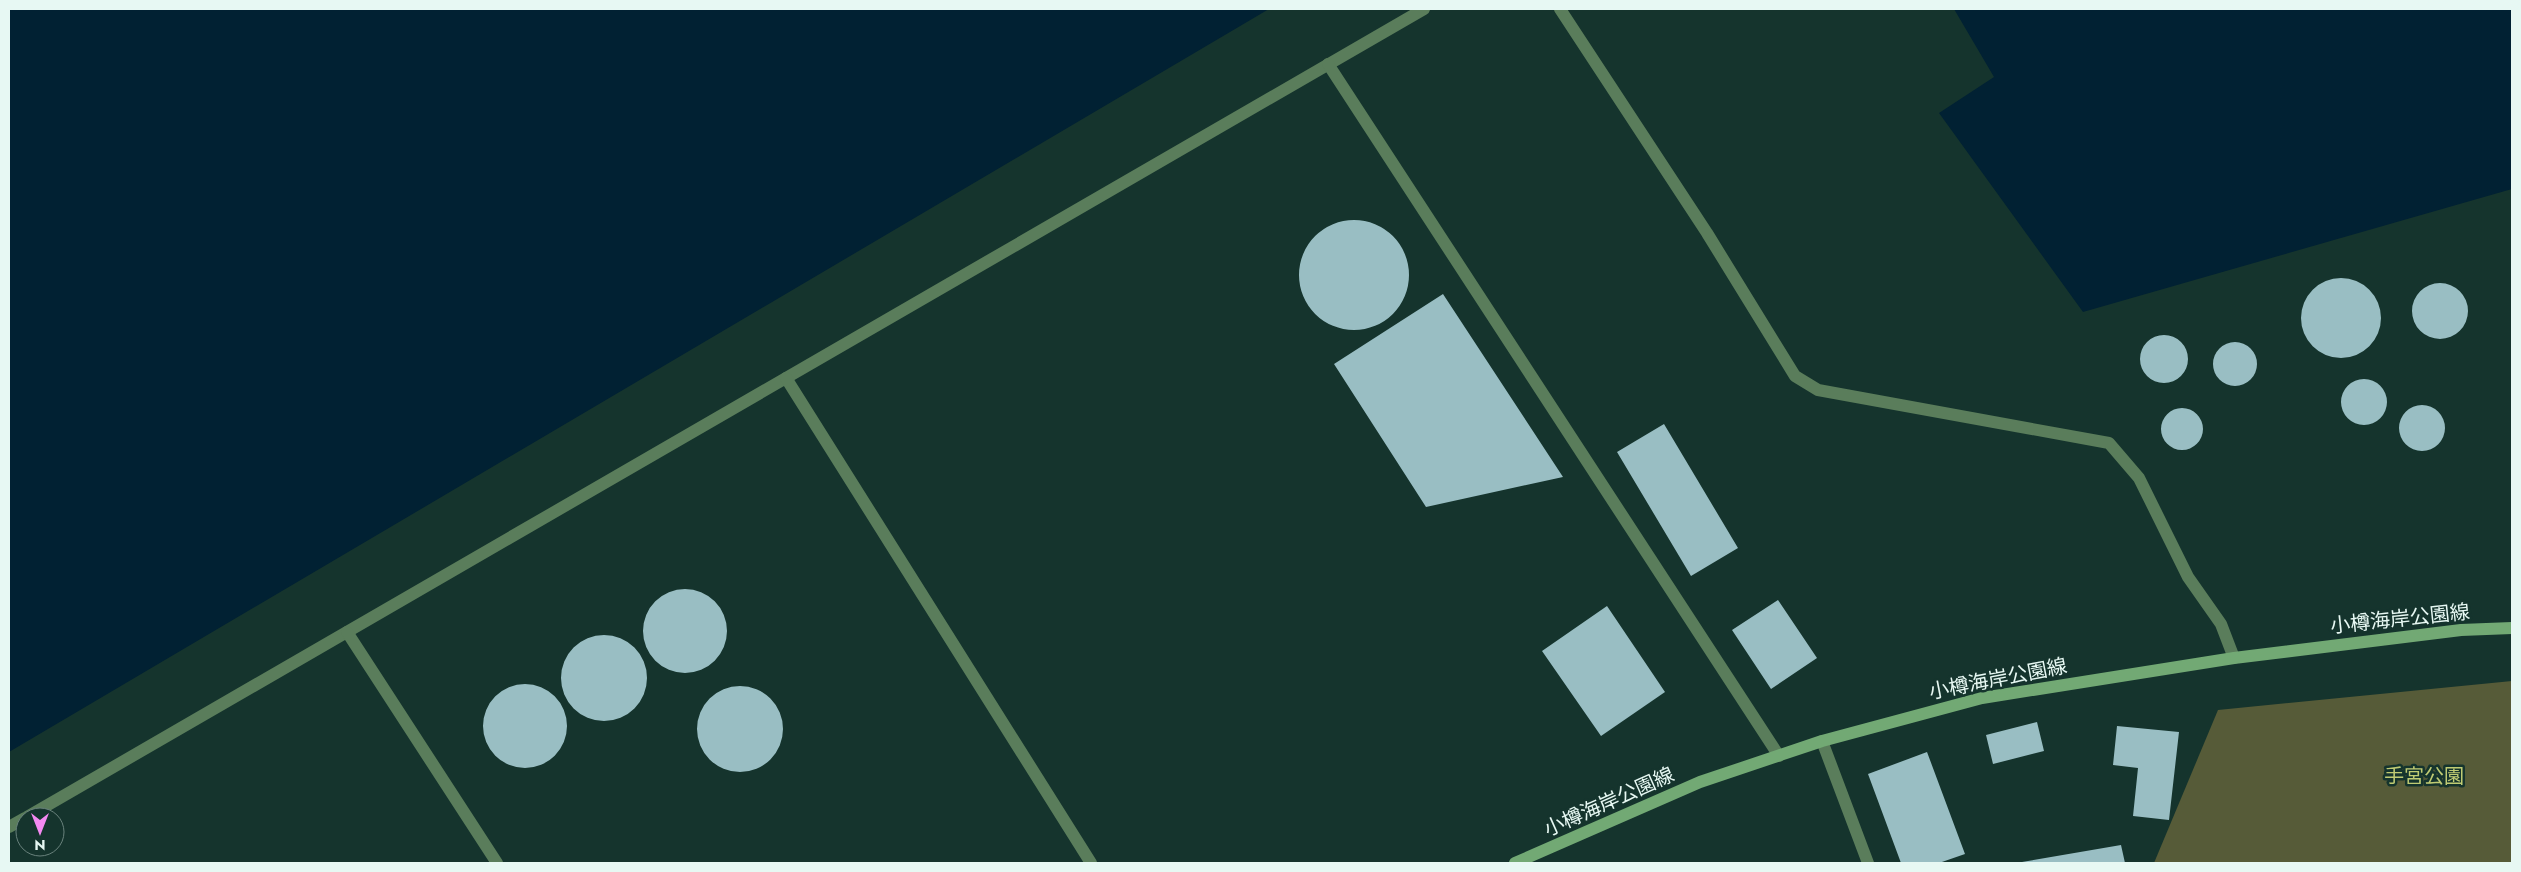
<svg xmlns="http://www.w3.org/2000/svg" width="2521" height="872" font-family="Jost,'Noto Sans JP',sans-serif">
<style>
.green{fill:#565b38}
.water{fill:#012133}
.building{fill:#99bec3}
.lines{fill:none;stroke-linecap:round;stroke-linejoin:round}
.lane{stroke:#5a7d5b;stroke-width:12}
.street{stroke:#5a7d5b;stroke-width:12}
.secondary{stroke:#72a974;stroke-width:12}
.labels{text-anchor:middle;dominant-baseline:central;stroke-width:5;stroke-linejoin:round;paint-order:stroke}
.street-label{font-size:20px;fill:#e7f8f3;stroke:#15342d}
.park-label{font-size:20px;fill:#bfcb73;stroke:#15342d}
</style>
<rect width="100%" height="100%" fill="#15342d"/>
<path class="green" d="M2512,681v182h-358l64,-153z"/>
<path class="water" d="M9,9h1260l-1260,743z
M1954,9h558v180l-429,123 -144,-199 55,-36z"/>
<path class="building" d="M1299 275a55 55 0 1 1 110 0a55 55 0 1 1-110 0Z
M2301 318a40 40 0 1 1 80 0a40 40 0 1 1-80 0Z
M2412 311a28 28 0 1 1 56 0a28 28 0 1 1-56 0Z
M1443,294l120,183 -137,30 -92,-143z
M2140 359a24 24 0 1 1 48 0a24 24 0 1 1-48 0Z
M2213 364a22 22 0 1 1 44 0a22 22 0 1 1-44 0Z
M2341 402a23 23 0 1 1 46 0a23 23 0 1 1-46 0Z
M2399 428a23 23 0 1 1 46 0a23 23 0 1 1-46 0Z
M2161 429a21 21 0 1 1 42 0a21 21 0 1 1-42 0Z
M1664,424l74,124 -47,28 -74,-124z
M643 631a42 42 0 1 1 84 0a42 42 0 1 1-84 0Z
M1778,600l39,58 -46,31 -39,-59z
M1607,606l58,86 -64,44 -59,-85z
M561 678a43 43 0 1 1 86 0a43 43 0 1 1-86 0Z
M483 726a42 42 0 1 1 84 0a42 42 0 1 1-84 0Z
M697 729a43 43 0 1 1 86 0a43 43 0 1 1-86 0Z
M2037,722l7,29 -51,13 -7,-29z
M2117,726l62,6 -10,88 -36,-4 5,-48 -25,-3z
M1927,752l38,102 -26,9h-38l-33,-89z
M2121,845l4,18h-103v-1z"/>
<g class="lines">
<path class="lane" d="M27,817l1397,-808
M9,827l16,-9"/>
<path class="street" d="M1560,9l147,224 88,143 23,14 291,53 30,35 49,99 33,47 13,34
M1328,64l451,692
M786,378l305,485
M347,632l150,231
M1822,741l46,122"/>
<path class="secondary" d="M1515,863l185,-81 122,-41 160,-43 252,-40 227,-28 51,-2"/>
</g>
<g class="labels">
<g class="street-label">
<text transform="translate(2400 619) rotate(-6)">小樽海岸公園線</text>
<text transform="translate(1998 679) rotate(-11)">小樽海岸公園線</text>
<text transform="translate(1609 802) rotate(-24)">小樽海岸公園線</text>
</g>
<g class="park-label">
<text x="2424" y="776">手宮公園</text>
</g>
</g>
<rect width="2521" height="872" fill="none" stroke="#e7f8f3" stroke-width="20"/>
<g transform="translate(40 832) rotate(180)"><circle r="24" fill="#15342d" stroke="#69827c"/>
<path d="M0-4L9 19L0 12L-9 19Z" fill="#f489f1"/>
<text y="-8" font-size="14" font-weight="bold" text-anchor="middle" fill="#e7f8f3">N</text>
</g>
</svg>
